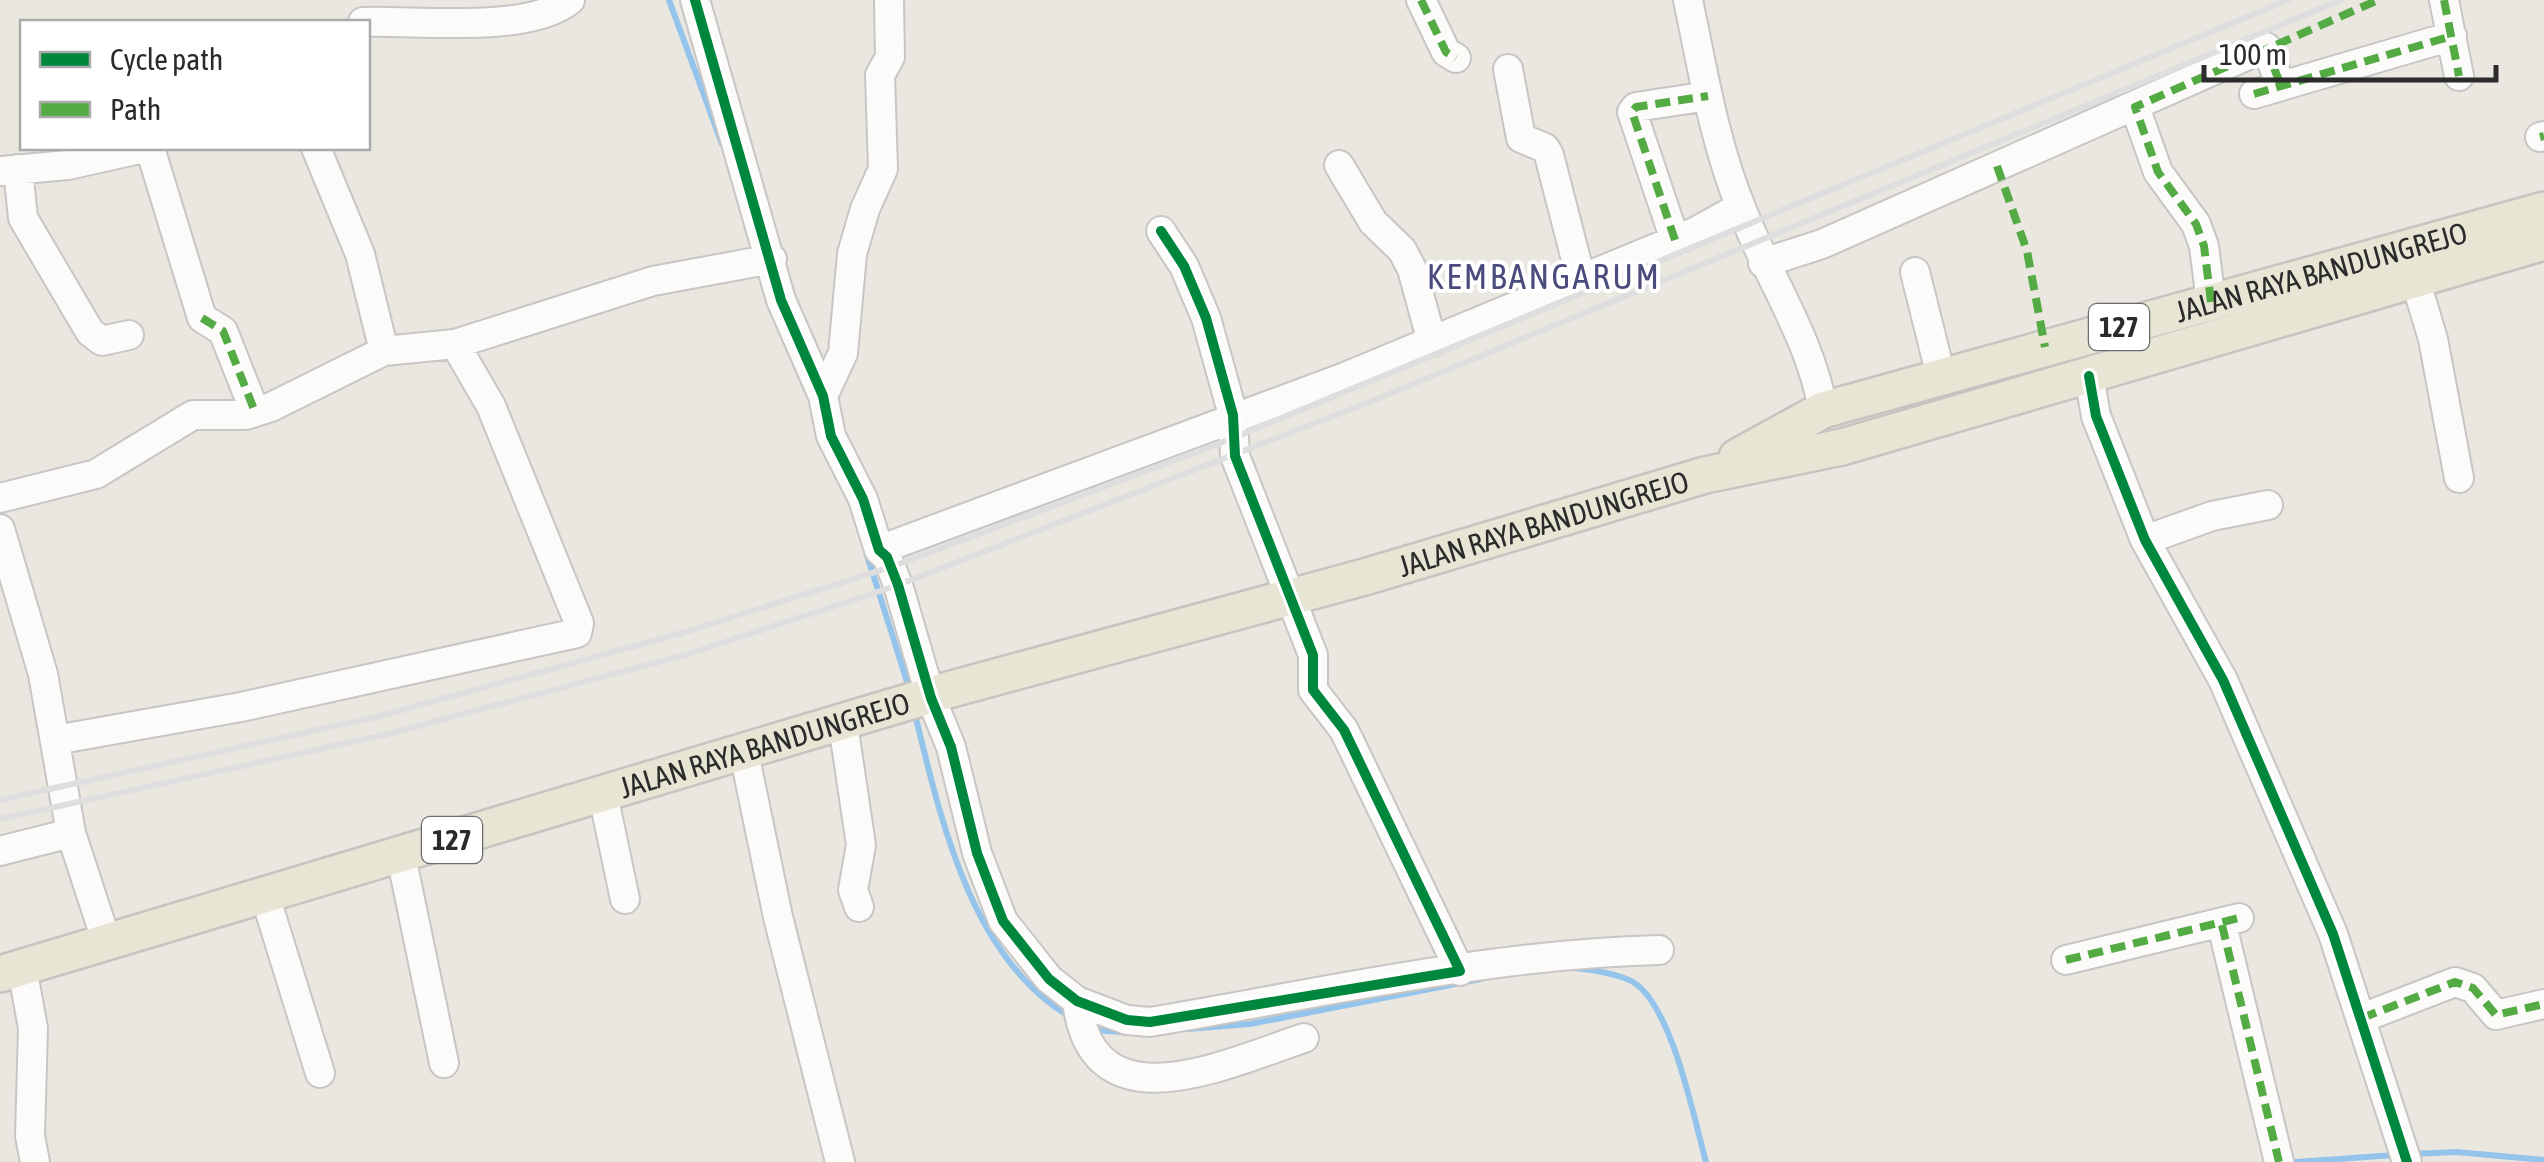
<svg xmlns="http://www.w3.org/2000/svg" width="2544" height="1162" font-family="'Asap Condensed',sans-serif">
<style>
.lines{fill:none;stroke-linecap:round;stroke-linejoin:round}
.stream{stroke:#94c4eb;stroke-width:6}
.minor-casing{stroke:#c7c6c5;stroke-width:32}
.major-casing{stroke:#c5c4c1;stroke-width:40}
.minor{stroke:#fcfbfa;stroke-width:28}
.major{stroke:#e7e5d4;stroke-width:35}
.rail{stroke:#dededf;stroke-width:6}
.quiet{stroke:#54ab44;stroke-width:8;stroke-dasharray:15 8;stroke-linecap:butt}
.cycleway-casing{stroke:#fff;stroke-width:16}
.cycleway{stroke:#00873e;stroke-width:10}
.labels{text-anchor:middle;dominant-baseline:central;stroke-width:8;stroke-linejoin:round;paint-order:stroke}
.shield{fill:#fff;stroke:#6b6b6b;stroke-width:2.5}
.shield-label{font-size:28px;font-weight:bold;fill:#2b2b2b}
.street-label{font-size:30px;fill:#2b2b2b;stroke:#fff}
.quarter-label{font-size:35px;letter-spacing:2.5px;fill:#4b4b7d;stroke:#fff}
</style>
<rect width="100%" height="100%" fill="#eae7e0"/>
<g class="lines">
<path class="stream" d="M669,0l53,144
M866,552l43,136
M914,710c26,106 56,251 160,309
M1573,968c16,1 46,6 60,14 39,23 61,137 73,180
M1188,1029l62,-5 231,-45
M1094,1030l42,3
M2412,1154l44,-2 88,8
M2296,1162l99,-7"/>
<g class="minor-casing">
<path id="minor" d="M695,0l86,300 42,96 8,40 32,63 16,51 8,7 11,28 33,113 20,49 26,106 26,68 46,58 28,22 50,19 23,2c167,-28 339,-68 509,-72
M1421,0l25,52 10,6
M1688,0c15,71 26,142 54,210 26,67 69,129 81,200
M2444,0l15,76
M363,22c55,-2 165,12 207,-22
M1508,69l13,69 24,10 4,7 32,124 114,-47 45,-25
M2254,94l198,-58
M2135,107l23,65 38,52 8,22 7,56
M2540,137l4,-1
M150,148l52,170 21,13 32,81
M316,148l44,106 24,97
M1339,165l34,57 29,28 10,19 20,73
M18,169l5,49 67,114 12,9 27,-6
M2,171l66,-6 76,-17
M1161,231l23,35 22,52 27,97 2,41 78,199v35l31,40 116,241
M1675,240l-43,-128 4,-5 72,-11
M1763,263l59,-19 444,-197 15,39
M1915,272l26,104
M2414,276l19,63 26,139
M2089,376l7,40 49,124 78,140 110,254 74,228
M823,396l20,-43 9,-99 13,-45 18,-40 -3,-94 10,-18 -1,-57
M0,498l96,-24 97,-59h53l25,-8 113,-56 71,-7 198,-63 119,-22
M0,529l43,145 28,159 36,110
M2145,540l67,-24 56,-11
M879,550l466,-173 236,-98
M843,724l18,121 -8,45 6,17
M55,740l186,-33 336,-74 2,-10 -88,-217 -36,-62
M744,753l34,164 62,245
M603,795l22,104
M0,851l71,-18
M401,856l43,207
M265,896l55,177
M2222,925l57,237
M2066,960l173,-42
M22,968l11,60 -3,108 5,26
M1077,1001c15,128 148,63 227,37
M2362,1018l93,-36 18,6 23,27 48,-11"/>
</g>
<g class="major-casing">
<g id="major">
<path id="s1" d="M1737,457l86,-47 721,-200"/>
<path id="s2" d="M0,974l948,-284 420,-114 337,-101 137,-28 702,-205"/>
</g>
</g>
<use href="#minor" class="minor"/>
<use href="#major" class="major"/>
<path class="rail" d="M0,800l376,-83 306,-84 209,-66 340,-128 1057,-439
M0,819l384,-84 308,-82 206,-68 474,-184 969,-401"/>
<path class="quiet" d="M1421,0l25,52 10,6
M2444,0l15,76
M2266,47l15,39
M2254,94l198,-58
M2540,137l4,-1
M1997,166l30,85 18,96
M1675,240l-43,-128 4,-5 72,-11
M2211,302l-7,-56 -8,-22 -38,-52 -23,-65 243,-107
M202,318l21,13 32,81
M2222,925l57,237
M2066,960l173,-42
M2362,1018l93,-36 18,6 23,27 48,-11"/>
<g class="cycleway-casing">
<path id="cycleway" d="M695,0l86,300 42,96 8,40 32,63 16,51 8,7 11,28 33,113 20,49 26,106 26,68 46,58 28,22 50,19 23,2 310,-51 -116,-241 -31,-40v-35l-78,-199 -2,-41 -27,-97 -22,-52 -23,-35
M2089,376l7,40 49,124 78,140 110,254 74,228"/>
</g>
<use href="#cycleway" class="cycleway"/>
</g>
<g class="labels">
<g class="shield">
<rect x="2089" y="304" width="60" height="46" rx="8"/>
<rect x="422" y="817" width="60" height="46" rx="8"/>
</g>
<g class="shield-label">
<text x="2119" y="327">127</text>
<text x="452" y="840">127</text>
</g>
<g class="street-label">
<text stroke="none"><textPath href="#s1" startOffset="615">JALAN RAYA BANDUNGREJO</textPath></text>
<text stroke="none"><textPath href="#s2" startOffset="1608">JALAN RAYA BANDUNGREJO</textPath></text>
<text stroke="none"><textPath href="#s2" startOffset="798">JALAN RAYA BANDUNGREJO</textPath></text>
</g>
<g class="quarter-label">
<text x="1544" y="276">KEMBANGARUM</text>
</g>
</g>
<rect x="20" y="20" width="350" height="130" fill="#ffffff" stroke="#aaaaaa" stroke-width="2.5"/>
<rect x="40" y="52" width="50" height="15" fill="#00873e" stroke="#aaaaaa" stroke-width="2.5"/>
<text x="110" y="70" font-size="30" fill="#2b2b2b">Cycle path</text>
<rect x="40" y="102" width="50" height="15" fill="#54ab44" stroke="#aaaaaa" stroke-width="2.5"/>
<text x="110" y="120" font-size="30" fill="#2b2b2b">Path</text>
<path d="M2204 65v15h292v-15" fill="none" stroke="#2b2b2b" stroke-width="5"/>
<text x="2219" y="65" font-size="30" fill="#2b2b2b" stroke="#ffffff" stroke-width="8" paint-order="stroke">100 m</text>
</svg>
